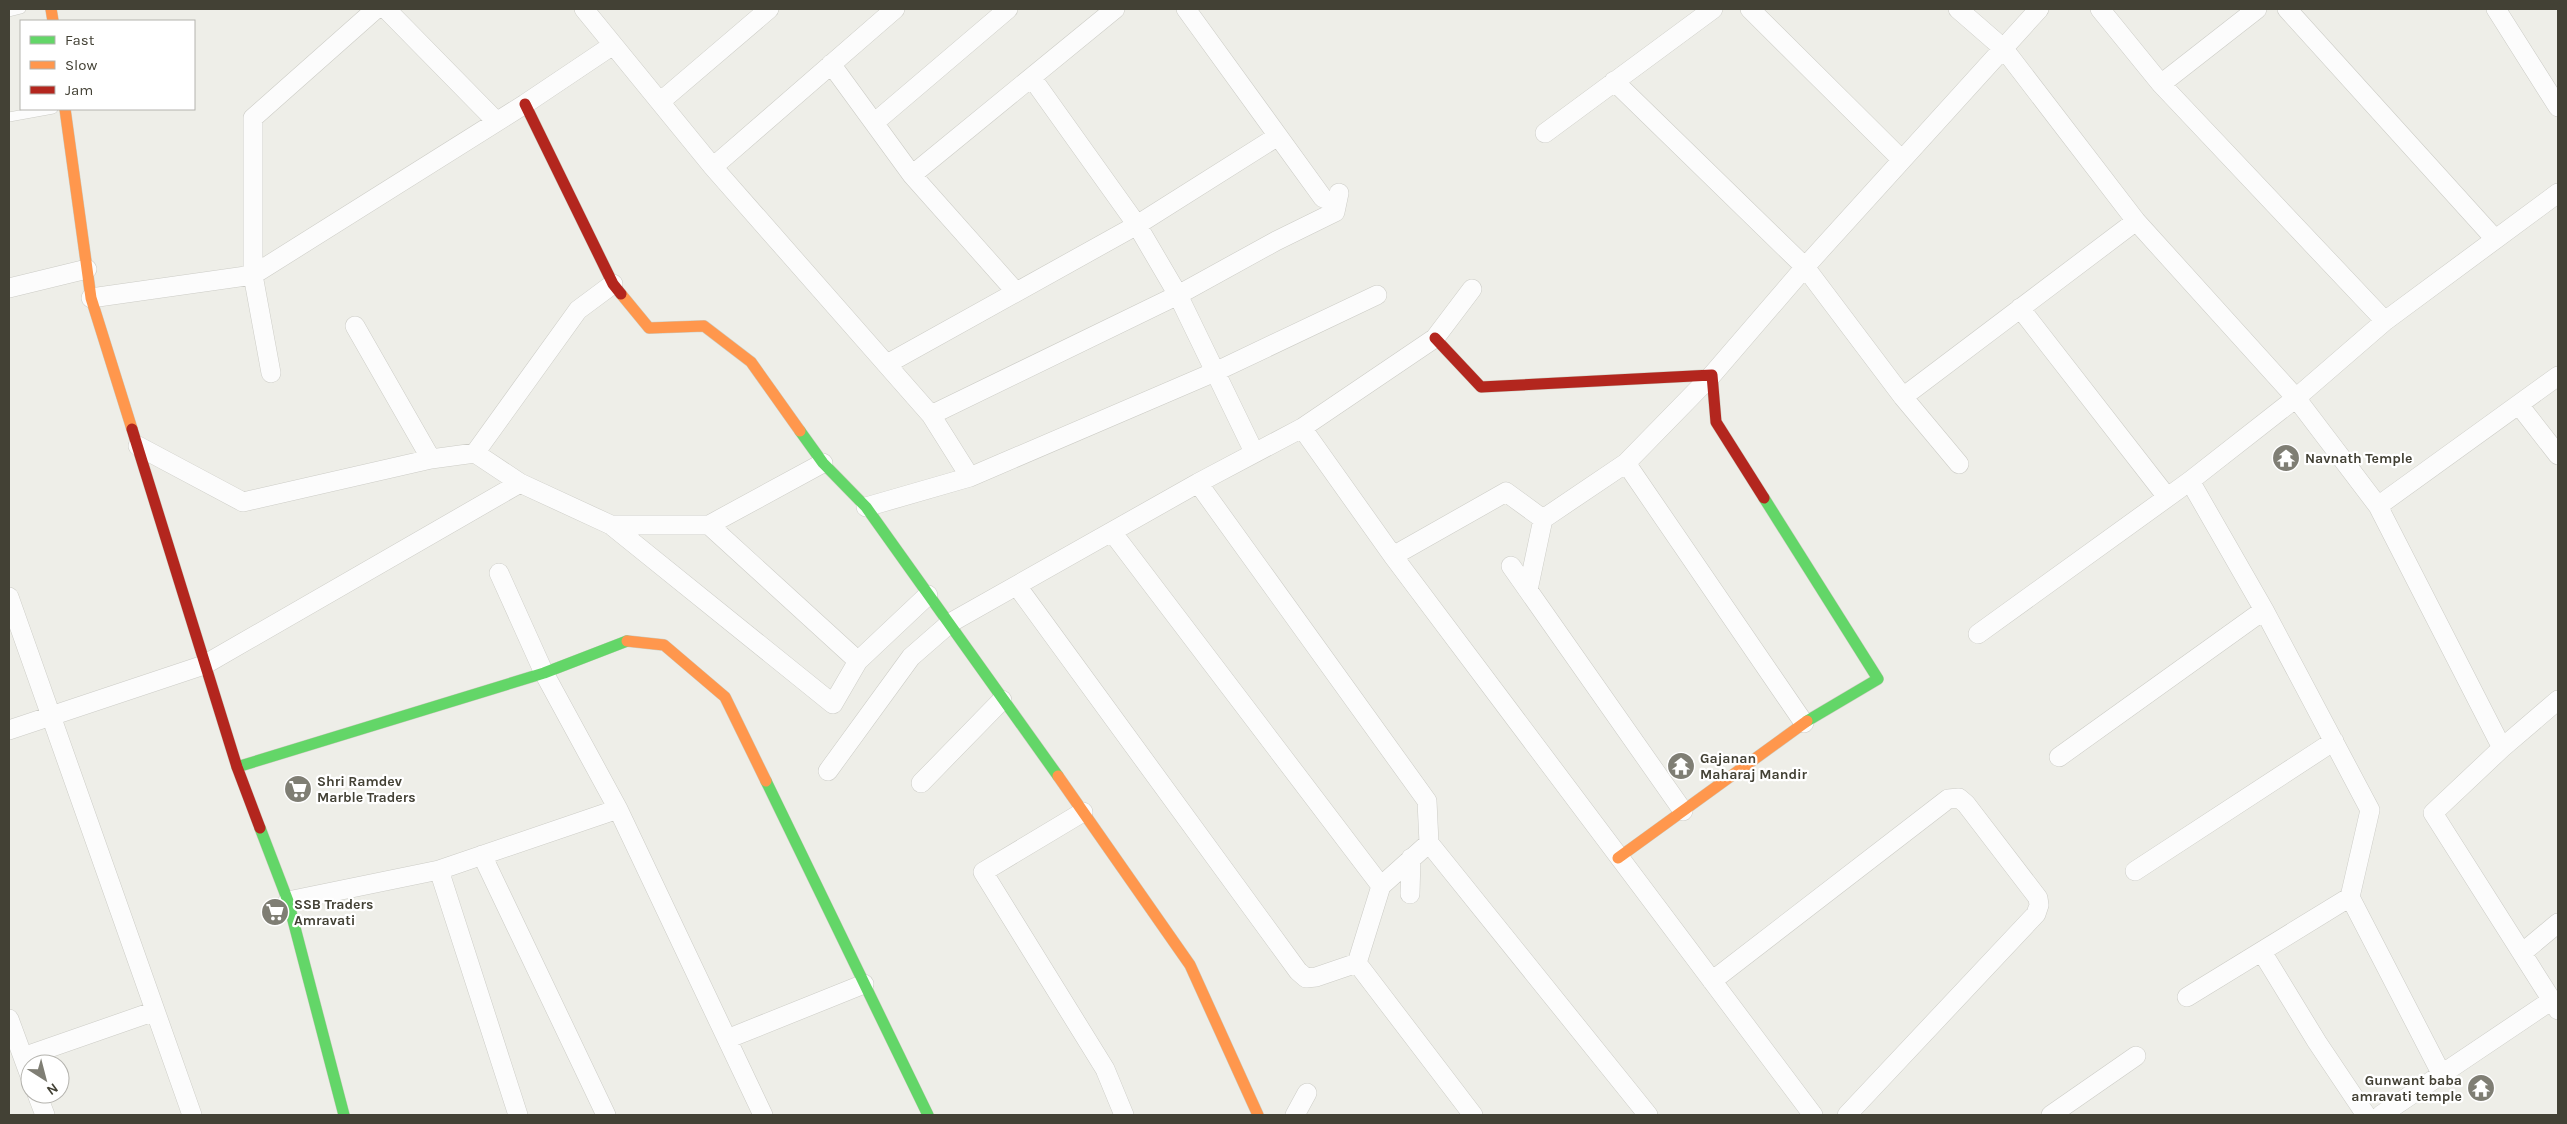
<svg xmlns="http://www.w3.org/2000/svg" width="2567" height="1124" font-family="Karla,sans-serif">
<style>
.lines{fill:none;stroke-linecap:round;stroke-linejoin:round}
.lane-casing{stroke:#ccccc6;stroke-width:10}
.street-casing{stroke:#ccccc6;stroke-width:20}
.fast-casing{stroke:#ccccc0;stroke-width:12}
.slow-casing{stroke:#ccccc0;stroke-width:12}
.jam-casing{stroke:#ccccc0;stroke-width:12}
.lane{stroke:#fcfcfc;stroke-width:9}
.street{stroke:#fcfcfc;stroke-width:19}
.fast{stroke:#63d668;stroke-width:11}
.slow{stroke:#ff974d;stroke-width:11}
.jam{stroke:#b3261e;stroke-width:11}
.labels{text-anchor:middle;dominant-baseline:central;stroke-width:4.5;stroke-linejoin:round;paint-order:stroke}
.poi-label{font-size:14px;font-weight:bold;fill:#434135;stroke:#fff;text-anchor:start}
</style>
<rect width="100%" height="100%" fill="#eeeee8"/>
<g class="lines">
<g class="lane-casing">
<path id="lane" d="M9,12l12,-3
M9,117l44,-8"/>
</g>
<g class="street-casing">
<path id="street" d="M386,9l110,112
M584,9l129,158 218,248 39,62
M1186,9l137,189
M1750,9l152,151
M1958,9l46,40 132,172 160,177 82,108 124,242
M2100,9l61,75 224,237
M2287,9l208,230
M2496,9l62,98
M831,64l81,111 104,117
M1032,78l105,147 41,70 76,157
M1614,81l191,186 98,130 56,67
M2161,84l96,-75
M660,102l109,-93
M874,123l134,-114
M1545,133l168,-124
M713,167l182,-158
M912,175l203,-166
M9,288l78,-19
M91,298l162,-23 272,-171 88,-59
M2020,308l147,189
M355,326l76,133
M887,364l250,-139 141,-89
M271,373l-18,-98v-157l123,-109
M1903,397l233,-176
M2519,405l39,50
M931,415l247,-120 98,-54 59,-29 4,-19
M1302,428l91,128 420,559
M138,446l105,56 188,-43 44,-6 45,30 91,42h98l114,-62
M475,453l103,-143 35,-26
M2190,481l74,129 106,200 -20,87 92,178
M1198,483l229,318 2,42 219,272
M2378,506l180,-130
M866,507l104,-30 247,-106 160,-76
M611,525l222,179 25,-43 70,-66
M709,525l149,136
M1112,532l269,354
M1393,556l113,-64 37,27
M1511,566l172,245
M499,573l45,100 74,136 145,306
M1017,586l281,385 8,7 10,-1 41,-14
M1528,590l15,-71 83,-56
M9,597l183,518
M1978,634l212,-153 106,-83 89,-77 173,-128
M2558,700l-56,48 -69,65 125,197
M1804,723l-178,-260 86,-88 93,-108 234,-258
M9,730l195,-65 316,-182
M2059,757l205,-147
M828,771l83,-114 39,-34 248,-140 104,-55 133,-90 37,-49
M921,783l81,-83
M1083,812l-100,60 122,197 19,46
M1429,843l-48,43 -24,77 116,152
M482,855l124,260
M439,870l79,245
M2135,871l199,-130
M1410,894l1,-36
M288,901l151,-31 179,-61
M2262,952l55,90 49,73
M2522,953l36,-30
M1712,981l236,-182 11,-1 7,6 72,94 1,7 -3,9 -189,201
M2187,997l163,-100
M9,1019l21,57
M727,1039l137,-55
M23,1057l132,-46
M37,1094l8,21
M1295,1115l12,-22
M2051,1115l85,-59
M2381,1115l171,-115"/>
</g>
<g class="fast-casing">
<path id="fast" d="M800,431l23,32 43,44 192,269
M1764,498l114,181 -71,42
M237,767l307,-94 83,-32
M766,781l162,334
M260,828l28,73 56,214"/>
</g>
<g class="slow-casing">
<path id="slow" d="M51,9l2,12
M65,109l26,189 41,131
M621,294l28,34 55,-2 47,36 49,69
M627,641l37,4 61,52 41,84
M1058,776l132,189 68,150
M1618,858l189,-137"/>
</g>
<g class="jam-casing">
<path id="jam" d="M525,104l88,180 8,10
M1435,338l46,49 231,-12 4,47 48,76
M132,429l105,338 23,61"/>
</g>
<use href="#lane" class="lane"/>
<use href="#street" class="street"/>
<use href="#fast" class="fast"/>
<use href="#slow" class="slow"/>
<use href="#jam" class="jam"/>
</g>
<defs>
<g id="temple-disc" transform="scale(1.4375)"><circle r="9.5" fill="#7f7e74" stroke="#fff"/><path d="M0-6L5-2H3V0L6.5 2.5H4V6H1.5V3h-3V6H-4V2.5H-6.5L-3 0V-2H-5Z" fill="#fff"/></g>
<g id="supermarket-disc" transform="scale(1.4375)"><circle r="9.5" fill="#7f7e74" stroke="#fff"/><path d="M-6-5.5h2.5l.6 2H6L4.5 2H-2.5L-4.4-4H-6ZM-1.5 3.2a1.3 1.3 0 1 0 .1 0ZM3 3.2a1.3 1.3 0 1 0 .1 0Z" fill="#fff"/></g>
</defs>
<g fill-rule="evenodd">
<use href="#temple-disc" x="2286" y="458"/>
<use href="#temple-disc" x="1681" y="766"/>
<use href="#supermarket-disc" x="298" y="789"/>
<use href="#supermarket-disc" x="275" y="912"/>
<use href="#temple-disc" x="2481" y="1088"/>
</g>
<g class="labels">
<g class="poi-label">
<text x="2305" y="458">Navnath Temple</text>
<text x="1700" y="758">Gajanan<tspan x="1700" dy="16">Maharaj Mandir</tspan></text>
<text x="317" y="781">Shri Ramdev<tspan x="317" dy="16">Marble Traders</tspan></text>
<text x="294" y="904">SSB Traders<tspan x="294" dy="16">Amravati</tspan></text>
<text x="2462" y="1080" text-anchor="end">Gunwant baba<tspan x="2462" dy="16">amravati temple</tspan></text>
</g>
</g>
<rect width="2567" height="1124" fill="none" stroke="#434135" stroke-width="20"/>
<rect x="20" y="20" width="175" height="90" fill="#ffffff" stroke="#b4b3ae"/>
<rect x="30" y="36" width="25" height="8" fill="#63d668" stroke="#b4b3ae"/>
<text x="65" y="45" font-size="15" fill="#434135">Fast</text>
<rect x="30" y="61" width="25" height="8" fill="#ff974d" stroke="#b4b3ae"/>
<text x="65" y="70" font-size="15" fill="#434135">Slow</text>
<rect x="30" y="86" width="25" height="8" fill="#b3261e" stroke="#b4b3ae"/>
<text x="65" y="95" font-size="15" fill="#434135">Jam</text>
<g transform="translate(45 1079) rotate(144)"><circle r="24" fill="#ffffff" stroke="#b4b3ae"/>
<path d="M0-4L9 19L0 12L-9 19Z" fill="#7f7e74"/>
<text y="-8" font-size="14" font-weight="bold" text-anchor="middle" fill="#434135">N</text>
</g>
</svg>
